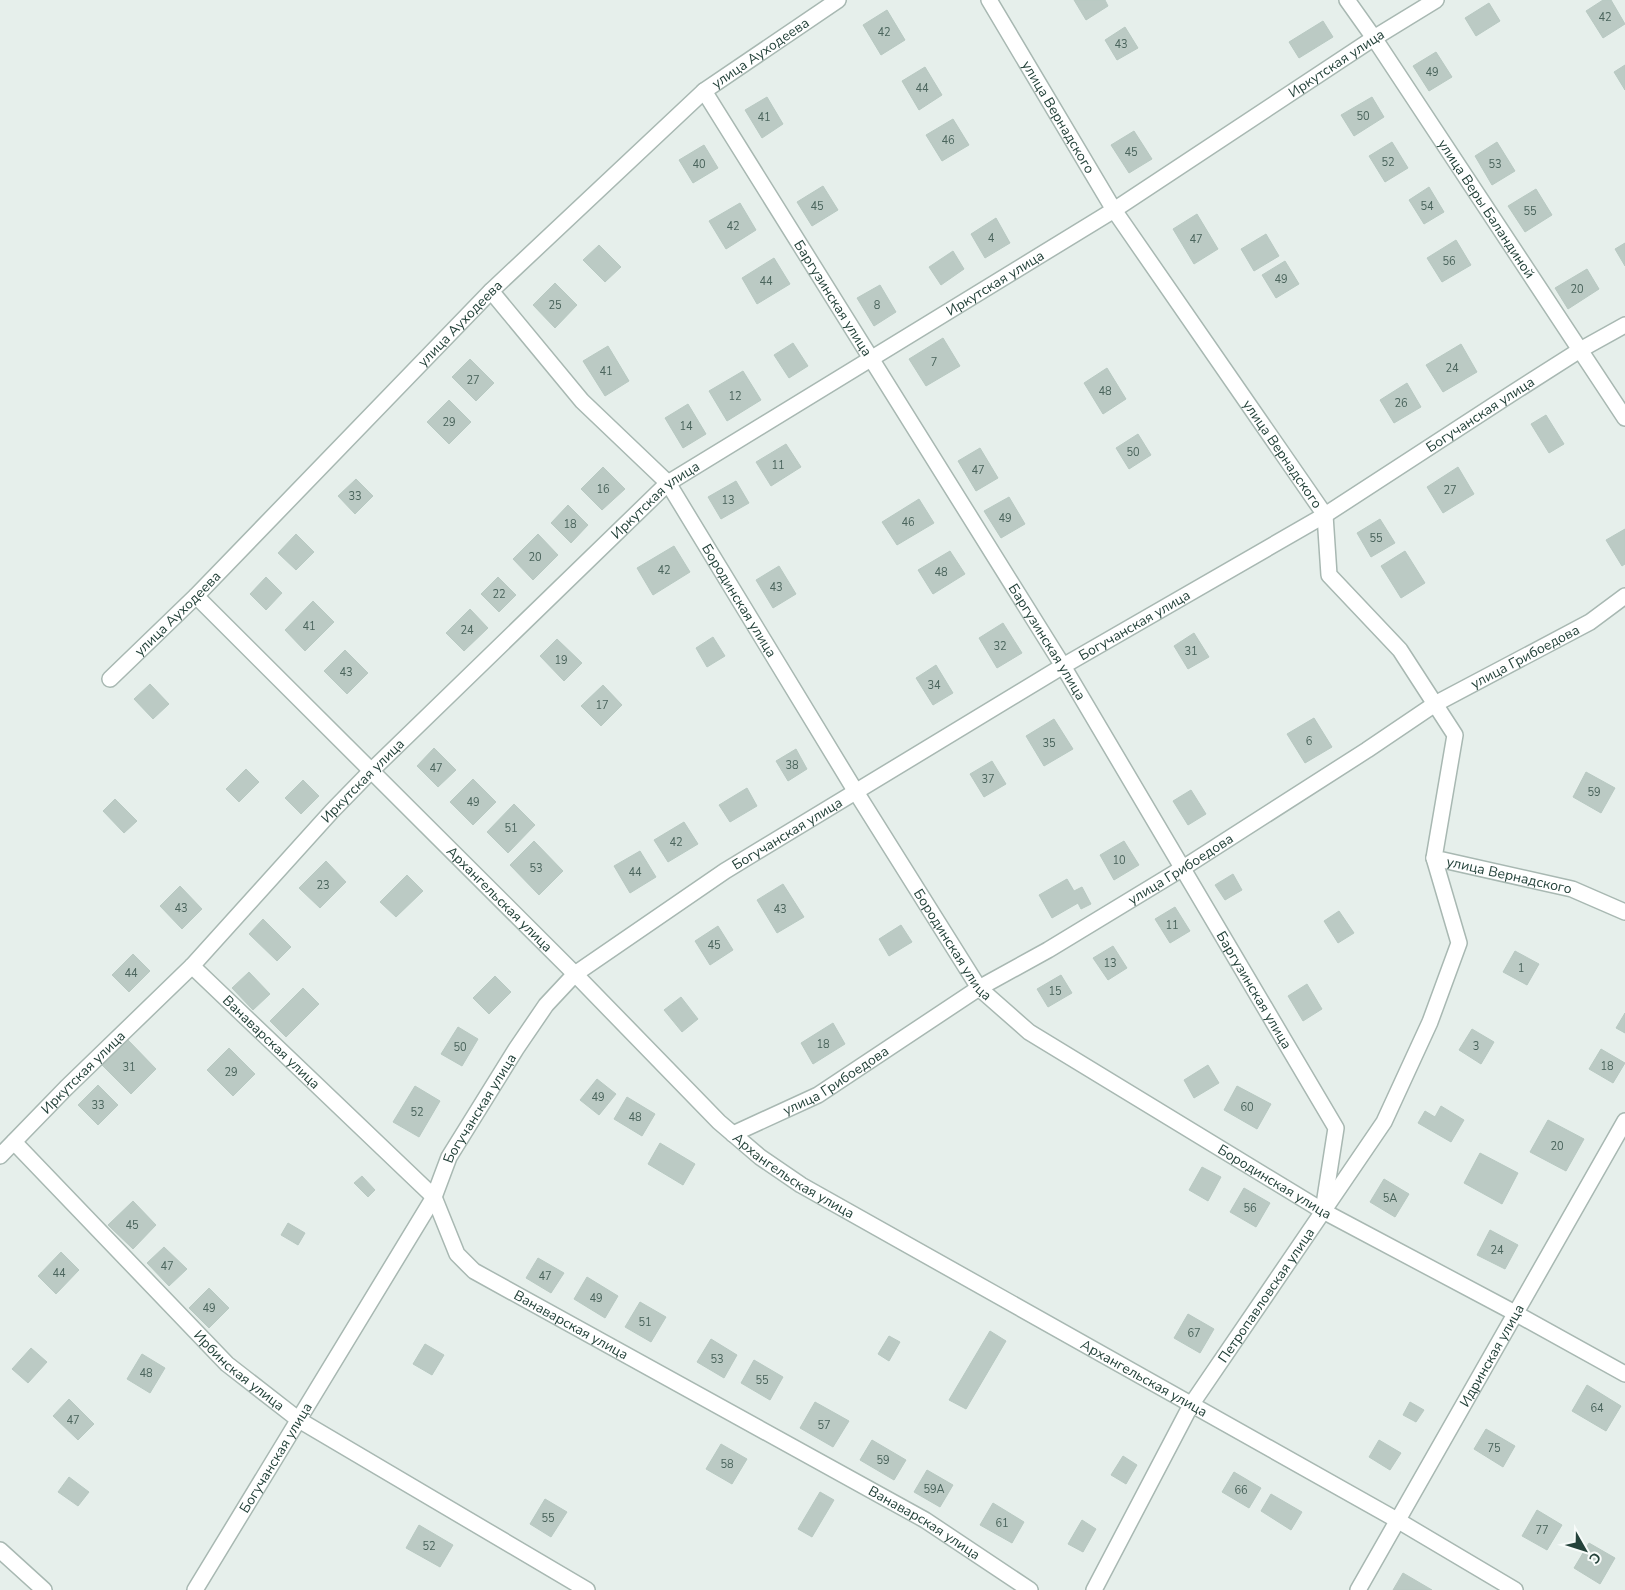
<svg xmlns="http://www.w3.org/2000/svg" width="1625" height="1590" font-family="'Nunito Sans',sans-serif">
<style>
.building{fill:#bbcac4;stroke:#b8c9c2}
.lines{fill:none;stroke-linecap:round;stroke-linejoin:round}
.minor-casing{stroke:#a8b8b2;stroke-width:18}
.minor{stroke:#fff;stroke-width:15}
.labels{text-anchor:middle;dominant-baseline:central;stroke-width:4;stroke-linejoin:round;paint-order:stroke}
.number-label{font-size:11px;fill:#4a645c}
.street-label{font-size:14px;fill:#24423a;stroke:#f7fbf9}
</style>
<rect width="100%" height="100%" fill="#e6efeb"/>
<path class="building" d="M1074,0h31l3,6 -22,14z
M1603,0h8l14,24 -22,14 -17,-27z
M1489,3l11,18 -24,15 -11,-18z
M887,10l18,30 -24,15 -18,-30z
M1323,21l10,16 -34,21 -10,-16z
M1125,27l13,21 -21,12 -12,-20z
M1436,52l16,25 -23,14 -16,-25z
M1625,65v25l-11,-18z
M925,67l17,28 -23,15 -17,-29z
M767,97l16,27 -21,14 -17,-28z
M1372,97l12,20 -30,19 -13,-21z
M953,119l16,26 -27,16 -16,-26z
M1134,131l18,28 -23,14 -18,-28z
M1392,142l16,26 -23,14 -16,-26z
M1497,142l18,29 -23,14 -17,-29z
M704,145l14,23 -25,15 -14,-23z
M823,186l15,24 -26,16 -15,-24z
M1429,187l15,25 -20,12 -15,-24z
M1536,189l16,26 -27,17 -17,-26z
M740,203l16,27 -30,19 -17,-28z
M1197,214l21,35 -24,15 -21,-35z
M996,218l14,25 -25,15 -14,-24z
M1266,234l13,22 -25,15 -13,-22z
M1456,240l15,25 -29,17 -15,-24z
M1625,243v23l-10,-17z
M599,245l22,22 -16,15 -22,-22z
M953,251l11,18 -23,16 -12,-18z
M774,258l16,26 -33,20 -15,-26z
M1285,261l14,23 -23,14 -14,-23z
M1587,269l12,20 -31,20 -13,-21z
M555,283l22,22 -22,23 -22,-23z
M880,285l16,27 -22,14 -17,-28z
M943,338l17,28 -34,20 -17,-27z
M793,343l15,23 -19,12 -15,-23z
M1461,344l16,28 -34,20 -17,-27z
M608,346l21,35 -24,15 -22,-35z
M470,359l24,24 -18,18 -24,-24z
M1107,368l19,31 -23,15 -19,-31z
M743,371l18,29 -34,21 -18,-30z
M1407,383l14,24 -27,16 -14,-23z
M449,400l22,22 -22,22 -22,-22z
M688,404l18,30 -23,14 -18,-30z
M1546,415l18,29 -15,9 -18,-29z
M1138,434l13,21 -22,14 -13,-21z
M786,444l15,23 -30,19 -15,-24z
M980,448l18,30 -22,13 -18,-30z
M603,467l22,22 -23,21 -21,-21z
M1458,467l16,27 -31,19 -16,-26z
M356,479l17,17 -18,18 -17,-18z
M736,481l13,22 -28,16 -13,-22z
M1009,497l16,27 -24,14 -17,-27z
M919,499l15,24 -37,22 -15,-23z
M568,505l20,20 -17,18 -20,-20z
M1380,519l15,24 -24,14 -14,-24z
M1625,529v35l-3,2 -16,-26z
M296,534l18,18 -18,18 -18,-17z
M538,534l20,21 -25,25 -20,-21z
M674,546l16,26 -37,23 -16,-27z
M950,551l15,23 -32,20 -15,-24z
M1405,551l20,32 -24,15 -20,-32z
M779,566l17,28 -23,14 -17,-28z
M266,577l16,16 -16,17 -16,-16z
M498,577l18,18 -17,17 -18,-18z
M313,601l21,21 -29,29 -20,-21z
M470,609l18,19 -24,23 -18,-18z
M1003,623l19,30 -25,15 -18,-30z
M1194,633l15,24 -21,12 -14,-23z
M713,637l12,19 -18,11 -11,-19z
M557,639l25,24 -18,18 -24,-25z
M345,650l23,23 -21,21 -23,-23z
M936,665l17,28 -20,12 -17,-27z
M150,684l19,20 -16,15 -19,-20z
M603,685l19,20 -21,21 -20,-20z
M1314,718l18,29 -27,16 -18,-29z
M1054,719l19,30 -29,17 -18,-30z
M434,748l22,22 -18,17 -21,-21z
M796,749l11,20 -19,12 -12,-20z
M992,761l14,23 -22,13 -14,-23z
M246,769l13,13 -20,20 -13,-13z
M1586,772l29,16 -14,25 -28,-16z
M473,779l23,23 -23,23 -23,-23z
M303,780l16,16 -18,18 -16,-16z
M747,788l10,18 -27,16 -11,-17z
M1191,790l15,24 -18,11 -15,-24z
M115,799l22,22 -13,12 -21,-22z
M514,804l21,21 -27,28 -21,-21z
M684,822l14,22 -30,18 -14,-22z
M534,841l29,30 -24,24 -29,-30z
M1124,841l15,24 -25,15 -14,-25z
M640,851l16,26 -26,16 -16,-27z
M326,861l20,21 -26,26 -21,-20z
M1233,874l9,16 -17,10 -10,-15z
M407,875l16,16 -27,26 -16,-15z
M1067,879l7,12 8,-4 9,17 -10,5 -3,-6 -26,15 -13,-23z
M783,884l21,33 -27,16 -20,-33z
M180,886l22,23 -20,20 -22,-23z
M1175,907l15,24 -20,12 -15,-24z
M1339,911l15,22 -16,10 -14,-22z
M263,919l28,28 -14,14 -28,-27z
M901,925l11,17 -23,14 -10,-17z
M718,926l15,24 -23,15 -15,-24z
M1113,946l14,22 -19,12 -15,-22z
M1515,951l24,13 -12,21 -24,-13z
M133,954l17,17 -21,21 -17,-17z
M249,972l21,22 -17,16 -21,-22z
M1061,975l11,18 -24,14 -11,-18z
M495,976l16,16 -22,22 -16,-16z
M1307,984l15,25 -19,12 -15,-25z
M303,988l16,16 -33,33 -16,-16z
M681,997l17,22 -16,13 -18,-22z
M1625,1013v20l-9,-5z
M833,1023l12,21 -32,20 -12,-21z
M458,1027l20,12 -16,27 -21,-12z
M1472,1029l22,13 -13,22 -22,-14z
M128,1040l28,29 -25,25 -29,-29z
M229,1048l26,26 -22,22 -26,-26z
M1601,1049l24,14 -12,20 -24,-14z
M1208,1065l11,18 -25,15 -10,-18z
M597,1079l19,15 -17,21 -19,-15z
M98,1085l20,20 -20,20 -20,-20z
M415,1086l25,15 -21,36 -26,-15z
M1237,1086l34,18 -14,25 -33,-19z
M627,1097l28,17 -13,22 -28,-17z
M1441,1106l23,14 -13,22 -33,-19 7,-12 10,6z
M1548,1120l36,19 -18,32 -36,-19z
M660,1143l35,21 -12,21 -35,-21z
M1480,1153l38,20 -16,31 -38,-21z
M1202,1167l19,10 -13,24 -19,-11z
M362,1176l13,14 -7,7 -14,-14z
M1384,1179l25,15 -14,23 -25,-15z
M1244,1188l26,15 -14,24 -26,-15z
M133,1201l23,24 -23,24 -25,-24z
M288,1223l17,10 -7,12 -17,-10z
M1490,1230l28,15 -13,24 -28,-14z
M164,1247l23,22 -18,17 -22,-23z
M61,1252l18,18 -23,24 -18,-18z
M538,1258l26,15 -13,20 -25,-15z
M587,1277l31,19 -13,22 -31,-19z
M209,1288l20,20 -20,20 -20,-20z
M640,1302l26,15 -15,25 -26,-15z
M1188,1314l26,15 -14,24 -26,-15z
M990,1331l16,10 -40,68 -17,-9z
M889,1336l11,6 -11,19 -11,-7z
M711,1339l26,16 -13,23 -27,-16z
M425,1344l19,11 -12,20 -19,-11z
M31,1348l16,14 -19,21 -16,-14z
M142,1354l23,14 -15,25 -23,-14z
M754,1360l29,17 -13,23 -29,-17z
M1587,1385l34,21 -15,25 -34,-20z
M69,1399l25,25 -16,16 -25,-24z
M815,1402l34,19 -16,26 -33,-19z
M1410,1402l14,8 -8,12 -13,-7z
M1486,1429l29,17 -12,21 -29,-18z
M872,1440l34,20 -12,20 -34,-20z
M1379,1440l22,13 -11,17 -21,-13z
M721,1444l26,15 -15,25 -26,-15z
M1123,1456l14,9 -11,19 -15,-9z
M927,1470l26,15 -13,22 -26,-15z
M1234,1472l27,16 -12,20 -27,-16z
M69,1477l20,15 -11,14 -20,-14z
M820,1492l14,8 -22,37 -14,-8z
M1271,1494l31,18 -11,18 -30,-19z
M545,1499l22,13 -16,25 -21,-13z
M993,1503l31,19 -12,21 -32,-18z
M1537,1510l25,15 -15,25 -25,-14z
M1082,1520l14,9 -13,23 -15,-8z
M419,1525l34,20 -13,22 -34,-19z
M1589,1543l26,15 -15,26 -26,-16z
M1403,1573l29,17h-39z"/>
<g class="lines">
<g class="minor-casing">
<g id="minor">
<path id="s1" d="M989,0l125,210 211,305 4,60 71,75 55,85 -21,123 138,31 53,23"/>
<path id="s2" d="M1347,0l27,38 251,380"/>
<path id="s3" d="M704,91l359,575 273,462 -13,83"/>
<path id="s4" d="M491,291l91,110 86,82 188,309 123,196 50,44 294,179 192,102 110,61"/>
<path id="s5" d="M196,596l379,378 144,148 41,35 41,28 596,335 118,70"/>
<path id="s6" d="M110,679l86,-83 295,-305 213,-200 134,-91"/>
<path id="s7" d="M192,966l242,231 23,57 17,17 451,249 105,70"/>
<path id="s8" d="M733,1134l85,-39 161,-107 69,-38 135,-82 184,-118 68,-46 155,-82 35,-26"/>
<path id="s9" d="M14,1142l213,222 72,56 288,170"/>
<path id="s10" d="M0,1156l66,-68 126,-122 140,-155 39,-40 297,-288 446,-273 260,-172 62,-38"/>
<path d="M0,1550l44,40"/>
<path id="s11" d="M195,1590l239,-393 15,-40 67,-108 30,-44 29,-31 150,-103 338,-205 262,-151 186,-121 69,-44 45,-25"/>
<path id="s12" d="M1094,1590l97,-185 193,-283 46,-100 29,-79 -25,-85"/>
<path id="s13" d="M1358,1590l267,-469"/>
</g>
</g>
<use href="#minor" class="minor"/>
</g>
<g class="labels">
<g class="number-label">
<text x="1605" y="17">42</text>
<text x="884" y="32">42</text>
<text x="1121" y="44">43</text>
<text x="1432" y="72">49</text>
<text x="922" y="88">44</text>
<text x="1363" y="116">50</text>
<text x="764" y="117">41</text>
<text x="948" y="140">46</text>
<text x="1131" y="152">45</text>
<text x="1388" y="162">52</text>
<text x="699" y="164">40</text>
<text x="1495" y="164">53</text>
<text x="817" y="206">45</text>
<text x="1427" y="206">54</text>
<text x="1530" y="211">55</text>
<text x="733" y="226">42</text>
<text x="991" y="238">4</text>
<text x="1196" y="239">47</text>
<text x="1449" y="261">56</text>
<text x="1281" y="279">49</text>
<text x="766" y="281">44</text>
<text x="1577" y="289">20</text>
<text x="555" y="305">25</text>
<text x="877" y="305">8</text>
<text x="934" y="362">7</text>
<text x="1452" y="368">24</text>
<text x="606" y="371">41</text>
<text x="473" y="380">27</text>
<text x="1105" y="391">48</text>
<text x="735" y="396">12</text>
<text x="1401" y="403">26</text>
<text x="449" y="422">29</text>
<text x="686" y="426">14</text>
<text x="1133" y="452">50</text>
<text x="778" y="465">11</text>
<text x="978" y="470">47</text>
<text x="603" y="489">16</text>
<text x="1450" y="490">27</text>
<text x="355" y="496">33</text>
<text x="728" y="500">13</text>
<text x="1005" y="518">49</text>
<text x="908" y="522">46</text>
<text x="570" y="524">18</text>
<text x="1376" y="538">55</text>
<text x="535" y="557">20</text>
<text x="664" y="570">42</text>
<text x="941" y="572">48</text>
<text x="776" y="587">43</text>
<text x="499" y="594">22</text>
<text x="309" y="626">41</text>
<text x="467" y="630">24</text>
<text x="1000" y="646">32</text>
<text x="1191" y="651">31</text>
<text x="561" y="660">19</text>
<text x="346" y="672">43</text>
<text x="934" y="685">34</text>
<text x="602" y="705">17</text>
<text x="1309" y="741">6</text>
<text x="1049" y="743">35</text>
<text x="792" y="765">38</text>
<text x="436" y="768">47</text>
<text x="988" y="779">37</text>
<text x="1594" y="792">59</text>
<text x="473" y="802">49</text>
<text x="511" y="828">51</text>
<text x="676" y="842">42</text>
<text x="1119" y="860">10</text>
<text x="536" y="868">53</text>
<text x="635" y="872">44</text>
<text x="323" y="885">23</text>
<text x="181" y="908">43</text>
<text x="780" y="909">43</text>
<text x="1172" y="925">11</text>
<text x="714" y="945">45</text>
<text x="1110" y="963">13</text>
<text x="1521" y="968">1</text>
<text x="131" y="973">44</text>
<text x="1055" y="991">15</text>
<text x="823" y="1044">18</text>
<text x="1476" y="1046">3</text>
<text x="460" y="1047">50</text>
<text x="1607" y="1066">18</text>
<text x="129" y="1067">31</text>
<text x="231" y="1072">29</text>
<text x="598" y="1097">49</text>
<text x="98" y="1105">33</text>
<text x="1247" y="1107">60</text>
<text x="417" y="1112">52</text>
<text x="635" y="1117">48</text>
<text x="1557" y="1146">20</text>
<text x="1390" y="1198">5А</text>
<text x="1250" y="1208">56</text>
<text x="132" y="1225">45</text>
<text x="1497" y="1250">24</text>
<text x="167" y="1266">47</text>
<text x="59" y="1273">44</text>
<text x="545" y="1276">47</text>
<text x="596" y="1298">49</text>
<text x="209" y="1308">49</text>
<text x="645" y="1322">51</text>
<text x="1194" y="1333">67</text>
<text x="717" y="1359">53</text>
<text x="146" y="1373">48</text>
<text x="762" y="1380">55</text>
<text x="1597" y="1408">64</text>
<text x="73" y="1420">47</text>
<text x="824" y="1425">57</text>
<text x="1494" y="1448">75</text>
<text x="883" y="1460">59</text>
<text x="727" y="1464">58</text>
<text x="934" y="1489">59А</text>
<text x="1241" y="1490">66</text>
<text x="548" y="1518">55</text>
<text x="1002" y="1523">61</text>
<text x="1542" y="1530">77</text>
<text x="429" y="1546">52</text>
</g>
<g class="street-label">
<text stroke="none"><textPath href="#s6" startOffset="904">улица Ауходеева</textPath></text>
<text stroke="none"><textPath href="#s10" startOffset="1738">Иркутская улица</textPath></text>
<text stroke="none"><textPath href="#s1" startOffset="136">улица Вернадского</textPath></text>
<text stroke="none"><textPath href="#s2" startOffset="251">улица Веры Баландиной</textPath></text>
<text stroke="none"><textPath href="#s10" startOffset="1332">Иркутская улица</textPath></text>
<text stroke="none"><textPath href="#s3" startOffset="244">Баргузинская улица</textPath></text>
<text stroke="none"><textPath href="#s6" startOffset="499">улица Ауходеева</textPath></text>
<text stroke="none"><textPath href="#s11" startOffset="1790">Богучанская улица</textPath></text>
<text stroke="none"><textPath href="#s1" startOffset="541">улица Вернадского</textPath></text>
<text stroke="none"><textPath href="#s10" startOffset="928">Иркутская улица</textPath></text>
<text stroke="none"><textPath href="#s4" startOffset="399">Бородинская улица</textPath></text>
<text stroke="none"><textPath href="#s6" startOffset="94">улица Ауходеева</textPath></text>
<text stroke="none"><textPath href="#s11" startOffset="1385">Богучанская улица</textPath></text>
<text stroke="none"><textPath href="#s3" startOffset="649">Баргузинская улица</textPath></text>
<text stroke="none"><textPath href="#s8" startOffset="926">улица Грибоедова</textPath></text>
<text stroke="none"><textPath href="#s10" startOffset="522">Иркутская улица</textPath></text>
<text stroke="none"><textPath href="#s11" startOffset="980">Богучанская улица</textPath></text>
<text stroke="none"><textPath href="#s8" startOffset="521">улица Грибоедова</textPath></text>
<text stroke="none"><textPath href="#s1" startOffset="1082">улица Вернадского</textPath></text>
<text stroke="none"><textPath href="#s5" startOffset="429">Архангельская улица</textPath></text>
<text stroke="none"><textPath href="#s4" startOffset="804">Бородинская улица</textPath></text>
<text stroke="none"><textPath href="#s3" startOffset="1054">Баргузинская улица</textPath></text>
<text stroke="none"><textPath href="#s7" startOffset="110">Ванаварская улица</textPath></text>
<text stroke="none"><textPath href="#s10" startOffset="118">Иркутская улица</textPath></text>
<text stroke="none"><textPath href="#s8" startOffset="116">улица Грибоедова</textPath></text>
<text stroke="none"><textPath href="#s11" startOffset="560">Богучанская улица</textPath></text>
<text stroke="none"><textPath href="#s5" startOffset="834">Архангельская улица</textPath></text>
<text stroke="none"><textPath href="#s4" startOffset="1209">Бородинская улица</textPath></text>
<text stroke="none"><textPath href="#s12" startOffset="342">Петропавловская улица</textPath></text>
<text stroke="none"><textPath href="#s7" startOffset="531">Ванаварская улица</textPath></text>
<text stroke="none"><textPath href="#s13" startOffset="270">Идринская улица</textPath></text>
<text stroke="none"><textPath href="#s9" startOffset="321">Ирбинская улица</textPath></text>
<text stroke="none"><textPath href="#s5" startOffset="1239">Архангельская улица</textPath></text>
<text stroke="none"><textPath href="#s11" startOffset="155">Богучанская улица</textPath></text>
<text stroke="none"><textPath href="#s7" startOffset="936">Ванаварская улица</textPath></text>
</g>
</g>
<g transform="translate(1585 1550) rotate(129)" stroke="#f7fbf9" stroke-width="4" paint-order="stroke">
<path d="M0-4L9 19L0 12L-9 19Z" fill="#24423a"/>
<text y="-8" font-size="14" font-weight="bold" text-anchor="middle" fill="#24423a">С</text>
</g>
</svg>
